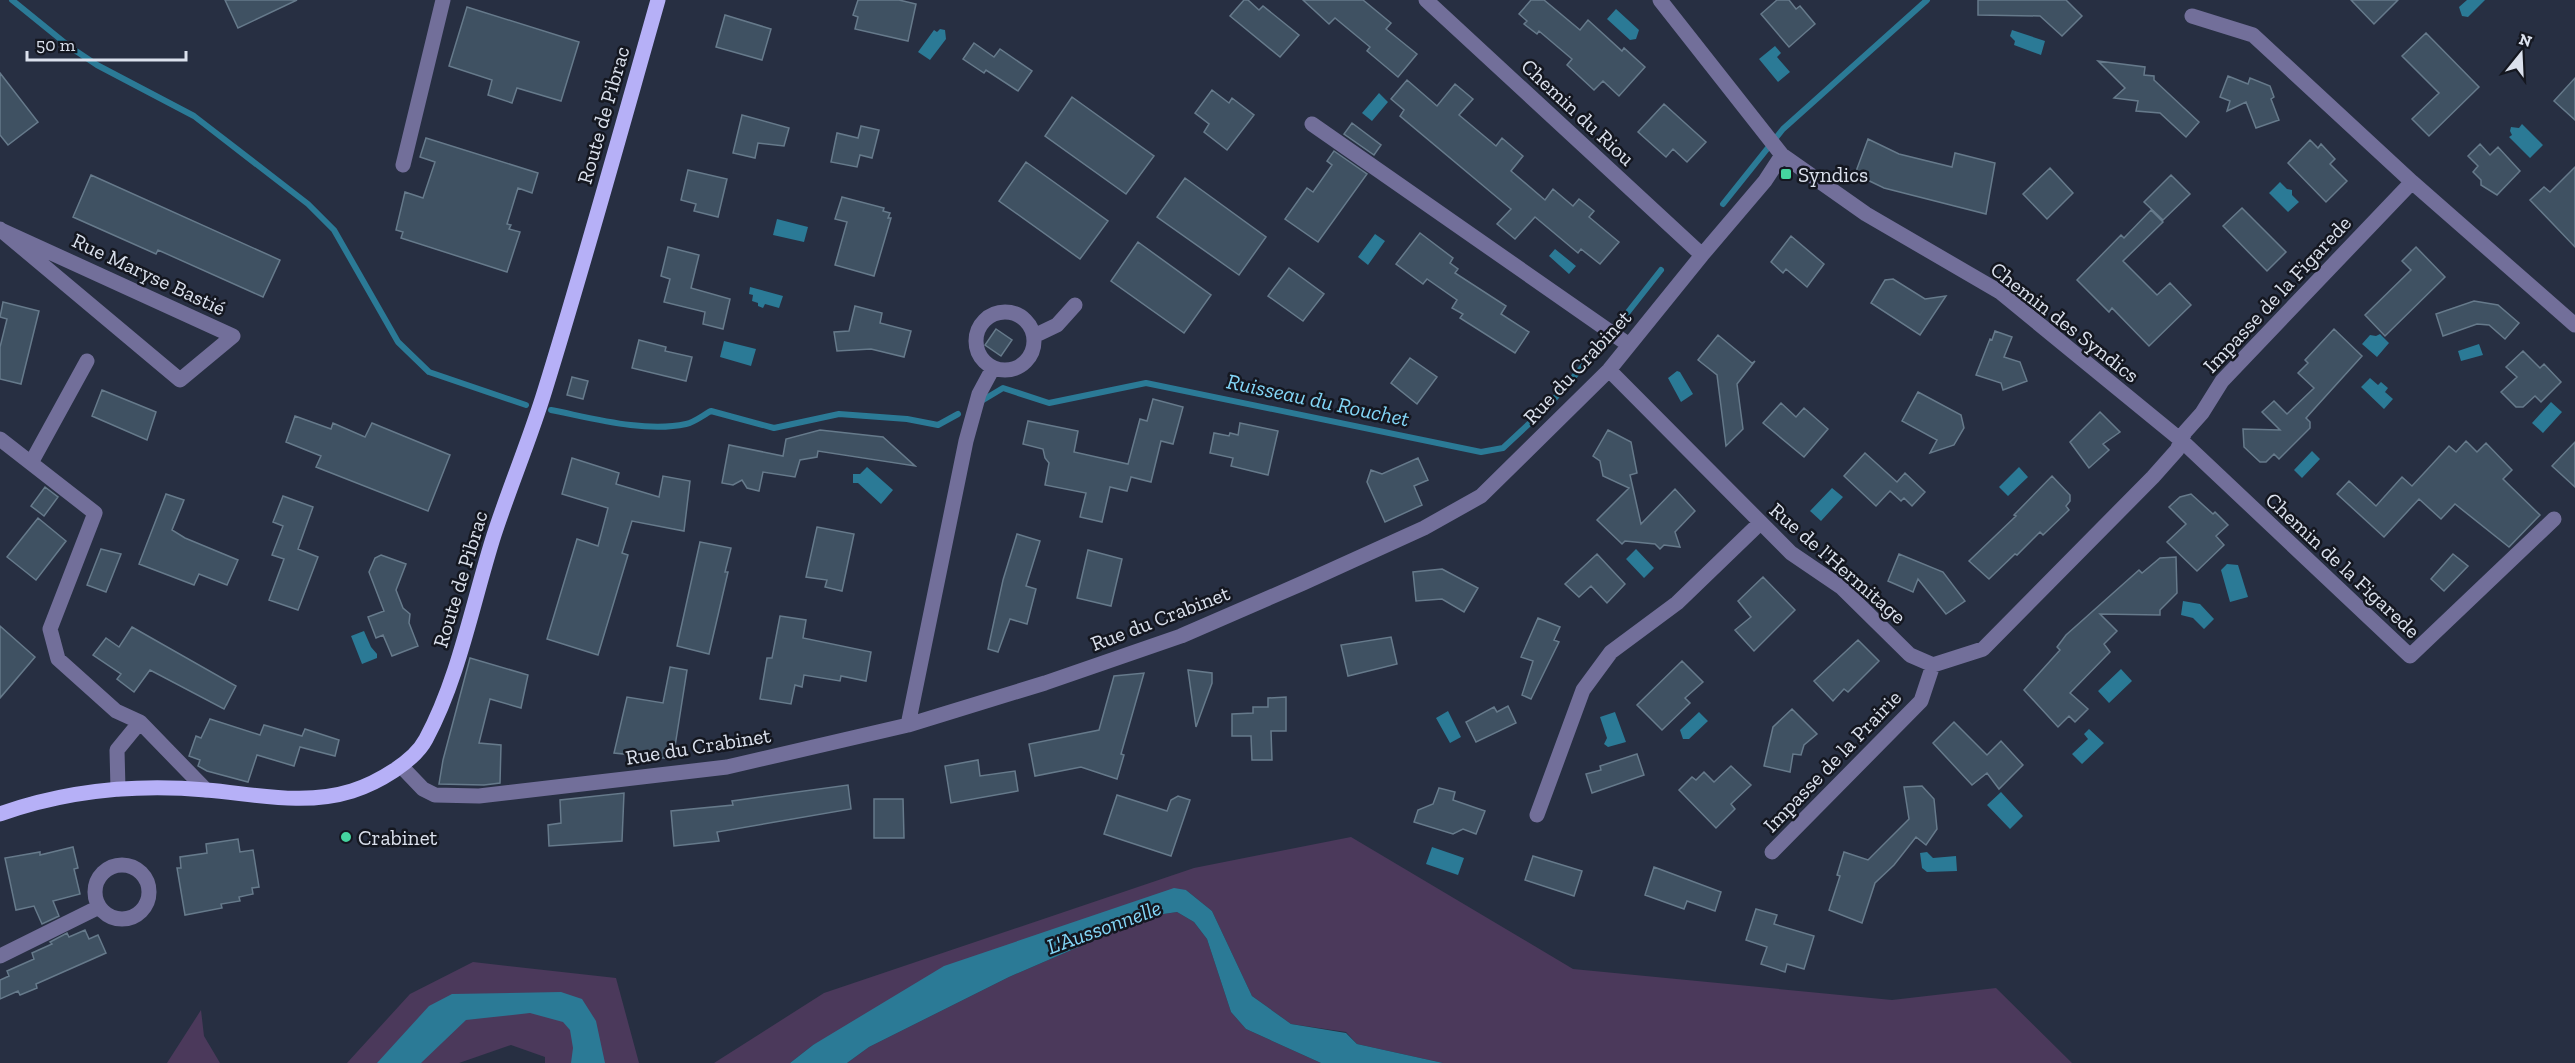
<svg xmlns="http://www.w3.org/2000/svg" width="2575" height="1063" font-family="'Zilla Slab',serif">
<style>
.green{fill:#4b395b}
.water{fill:#2b7a96}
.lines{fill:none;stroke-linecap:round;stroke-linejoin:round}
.stream{stroke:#2b7a96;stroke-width:6}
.building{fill:#3f5162;stroke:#667a8b;stroke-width:1.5}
.minor{stroke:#726f9a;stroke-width:15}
.major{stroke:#b6b0f7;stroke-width:15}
.poi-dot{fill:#45d49f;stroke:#141720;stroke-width:2}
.labels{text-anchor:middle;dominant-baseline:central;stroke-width:5;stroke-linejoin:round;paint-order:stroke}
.street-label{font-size:21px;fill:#dbe1ed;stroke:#141720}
.poi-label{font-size:21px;fill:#dbe1ed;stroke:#141720;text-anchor:start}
.water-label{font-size:22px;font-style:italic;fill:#84d7f8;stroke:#141720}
</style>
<rect width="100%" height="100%" fill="#272f42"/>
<path class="green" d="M1351,837l222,132 319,31 104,-12 76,75h-629l-86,-19 -11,-12 -55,-8 -39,-28 -40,-85 -26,-21 -373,155 -23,18h-76l110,-70 370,-125z
M1177,912l17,10 13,17 24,73 15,17 75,34h-474l22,-16 140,-70 141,-61z
M473,962l143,16 23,85h-94v-6l-34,-12 -52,18h-112l63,-69z
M201,1010l3,26 16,27h-53z"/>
<path class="water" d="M2467,0h18l-17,17 -6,-1 -3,-9z
M1616,9l23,21 -3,9 -6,1 -23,-21z
M940,29l5,1 1,9 -16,21 -12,-8 16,-22 3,2z
M2012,30l33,11 -4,14 -27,-10 1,-4 -5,-5z
M1775,46l6,7 -4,4 13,15 -12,10 -19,-23z
M1379,93l9,9 -16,19 -10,-8z
M2522,124l21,21 -13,13 -21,-21 3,-2 -2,-4 1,-4 8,1z
M2280,182l7,7 5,1v5l7,7 -11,10 -19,-19z
M777,219l31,8 -4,15 -31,-7z
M1375,234l10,7 -17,24 -10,-8z
M1555,249l21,17 -7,8 -20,-18z
M750,287l33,9 -4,12 -14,-4 -2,4 -5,-2v-3l-6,-2 1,-6 -4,-1z
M2380,334l9,9 -12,14 -15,-13 8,-9 6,1z
M724,341l32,8 -5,17 -31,-9z
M2479,344l4,11 -22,6 -3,-10z
M1677,371l3,1 13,22 -12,8 -13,-24z
M2370,378l8,7 3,-3 7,6 -3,4 8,7 -9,10 -23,-22z
M2551,402l11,10 -19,21 -11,-10z
M2312,451l8,8 -18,19 -8,-8z
M867,467l26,23 -12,14 -23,-21h-5v-9h7z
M2019,467l9,10 -20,19 -9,-9z
M1832,488l11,9 -22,24 -11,-10z
M1636,549l18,19 -10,10 -18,-19z
M2227,564l11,1 10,32 -18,5 -9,-32z
M2183,601l17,3 14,15 -10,10 -11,-11 -12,-3z
M364,631l7,16 6,7v4l-15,6 -11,-28z
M2121,669l11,12 -23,22 -11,-12z
M1448,711l13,26 -11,6 -14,-25z
M1615,712l11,30 -18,5 -4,-3 3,-6 -7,-21z
M1699,712l9,9 -19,18h-6l-3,-9z
M2089,729l15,14 -22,21 -10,-10 16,-15 -4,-5z
M2001,792l22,24 -13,13 -23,-24z
M1432,847l32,11 -6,17 -32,-11z
M1927,852l6,6 23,-2 1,15 -30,1 -5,-4 -2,-15z
M1174,888l12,2 26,21 40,85 39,28 55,9 11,11 86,19h-122l-75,-34 -15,-17 -24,-73 -13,-17 -17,-10 -27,4 -141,61 -140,70 -22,16h-57l23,-18 131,-79z
M561,992l21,7 14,22 9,42h-34l2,-15 -3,-18 -7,-8 -33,-9 -64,7 -45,43h-44l52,-57 23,-12z"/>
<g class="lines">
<path class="stream" d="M12,0l58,47 27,18 97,51 114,88 26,26 64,112 31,30 97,33
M1723,204l60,-75 144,-129
M1617,326l44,-56
M983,400l20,-12 46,15 97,-20 335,69 22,-4 44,-41 60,-68
M551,410c41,8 94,23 135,14 9,-2 17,-9 25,-13l63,17 65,-14 68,5 31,6 20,-11"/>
</g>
<path class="building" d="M225,0h72l-59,28z
M858,0h41l17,4 -8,37 -53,-12 3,-12 -5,-2z
M1244,0h4l11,10 4,-4 36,29 -19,22 -50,-41z
M1303,0h60l28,23 -5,6 31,25 -19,23 -31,-26 3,-4 -35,-29 -6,6z
M1531,0h13l36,30 8,-10 34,31 2,-3 21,19 -26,29 -16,-15 -9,9 -27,-25 5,-6 -33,-28 -2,3 -13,-10 3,-3 -8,-7z
M1777,0h12l7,9 4,-3 15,18 -26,23 -28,-33z
M1978,0h88l16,16 -20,20 -22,-20 -62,-1z
M2351,0h47l-24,24z
M467,7l112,35 -18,59 -44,-13 -5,15 -24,-8 4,-15 -43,-14z
M725,15l46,14 -9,31 -46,-13z
M2426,33l53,54 -50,49 -17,-17 27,-26 -37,-37z
M974,43l20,14 6,-8 32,22 -14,20 -32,-21 -2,3 -21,-14z
M2098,61l47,6 -1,8 10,1v4l45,42 -13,15 -26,-24 -24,-2 2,-10 -24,-3 11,-10z
M0,73l38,49 -30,23 -8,-10z
M2228,76l20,8 2,-6 20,8 4,11 -3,2 8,21 -23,8 -10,-26 -19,9 3,-10 -10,-4z
M2575,78v42l-21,-19z
M1407,80l30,26 18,-22 18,15 -14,16 37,31 6,-8 21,18 -12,15 34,29 8,-11 20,17 6,-7 15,12 -5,6 30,25 -19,22 -19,-15 -3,4 -43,-36 -20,22 -18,-15 14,-15 -111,-93 4,-6 -13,-11z
M1212,90l17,13 3,-5 22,17 -27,35 -23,-18 5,-8 -14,-11z
M1072,97l82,59 -28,38 -81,-58z
M1664,104l42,38 -19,20 -14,-13 -7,8 -28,-25z
M742,115l47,13 -5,18 -26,-3 -3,15 -22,-5z
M1352,123l29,22 -7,10 -30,-21z
M861,126l18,4 -7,28 -12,-3 -3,12 -26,-5 6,-29 21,5z
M426,138l112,35 -6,20 -14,-5 -11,36 4,1 -2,4 11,3 -13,40 -106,-34 2,-6 -7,-2 9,-38 18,6 12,-36 -15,-5z
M1868,139l31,15 53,13 3,-14 40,10 -9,51 -102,-26 -29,-14z
M2310,140l8,8 3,-4 14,15 -5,5 17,17 -21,21 -38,-39z
M2480,144l10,11 8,-8 22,24 -23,24 -16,-10v-5l-8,-8 5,-6 -10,-10z
M1334,151l33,23 -49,68 -33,-23 22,-31 6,4 19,-27 -5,-4z
M1026,162l82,59 -28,38 -81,-58z
M2575,167v80l-45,-47 14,-13 6,5z
M2050,168l23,25 -26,26 -24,-25z
M688,170l39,9 -9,38 -24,-6 2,-7 -15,-4z
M91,175l189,85 -17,37 -105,-47 -2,4 -83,-37z
M2171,175l19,19 -27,26 -19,-18z
M1185,178l81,59 -27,38 -82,-58z
M842,197l42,11 -1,3 7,2 -2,5h3l-17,58 -39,-11 12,-43 -12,-3z
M2242,208l44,44 -19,19 -44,-45z
M2151,210l12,12 -40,39 34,34 13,-12 21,22 -42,41 -37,-38 -3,4 -32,-32 44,-45 3,3z
M1420,233l33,25 -3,5 8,6 -3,4 51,33 -5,8 28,18 -14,21 -55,-35 3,-4 -11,-6 5,-8 -30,-21 -4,5 -27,-20z
M1791,236l33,28 -17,23 -21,-18 -3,4 -12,-11z
M1138,242l73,53 -27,38 -73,-52z
M668,247l31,8 -8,33 39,11 -7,30 -20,-5 2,-12 -41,-10 6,-23 -9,-3z
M2416,247l29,30 -60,59 -20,-21 46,-45 -9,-9z
M1289,268l35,26 -21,27 -35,-25z
M1893,279l32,20 21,-3 -26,39 -49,-32 14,-23z
M2474,301l24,4 21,18 -14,16 -16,-14 -12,-1 -34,12 -7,-22z
M3,302l36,9 -18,73 -21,-5v-32l7,-28 -7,-2z
M855,306l27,7 -2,10 31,8 -7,26 -33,-8 -34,2 -3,-19 15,-1z
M996,329l16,11 -11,16 -16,-11z
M2334,329l28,27 -56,62 4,4v6l-31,31 -5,-5 -8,8h-6l-16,-15 -1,-18 37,1 -18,-18 12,-11 13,13 27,-26 -16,-15 10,-10 -3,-3z
M1995,331l17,6 -8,20 16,5 7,19 -24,9 -2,-7 -25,-8 14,-36 2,1z
M1718,335l34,28 3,-2 -18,23 6,45 -17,17 -9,-71 -19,-15z
M639,340l27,7 -1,4 27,6 -6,24 -54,-13z
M2523,351l17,17 4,-4 17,18 -20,20 -6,-6 -12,11h-7l-15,-15 16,-15 -11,-10z
M1410,358l27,19 -20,27 -26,-21z
M572,377l16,4 -5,18 -16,-4z
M102,390l54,22 -9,28 -55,-24z
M1918,392l43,23 3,13 -10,17 -24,8 7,-13 -35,-19z
M1153,399l30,8 -10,37 -12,-3 -10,41 -20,-5 -4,14 -17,-4 -8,35 -22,-5 6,-24 -41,-8 4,-22 -4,-5 -2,-9 -20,-5 5,-23 50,10 -4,21 54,12 12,-45 7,2z
M1781,403l15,14 8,-9 24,21 -24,28 -41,-34z
M2100,412l20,20 -17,12 6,6 -20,18 -19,-26z
M295,416l36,13 2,-6 32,14 7,-14 78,32 -22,56 -112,-44 5,-11 -35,-14z
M1240,423l38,8 -10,44 -37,-9 2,-8 -23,-5 4,-20 15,3 1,-3 8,2z
M820,430l63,7 32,29 -97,-15 -1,6 -17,3 -5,17 -32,-5 -4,19 -12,-3 -5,-8 -9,5 -11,-2 7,-38 54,11 3,-17z
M1608,430l23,12 6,31 -7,2 11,49 34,-35 20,22 -20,21 5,15 -16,-2 -4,4 -5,-5 -30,-3 -3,3 -25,-24 32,-32 -26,-12 -3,-15 -7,-5z
M2466,441l11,11 9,-9 26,27 -9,9 37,36 -31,32 -54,-43 -14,15 -22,-20 -35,38 -47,-43 12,-13 27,25 26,-29 10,9 37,-40 7,6z
M2575,442v45l-23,-21z
M1865,453l32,29 8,-9 20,19 -13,14 -8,-8 -3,3 -11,-10 -14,15 -32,-30z
M572,458l47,15 -3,11 43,13 4,-21 27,5 -6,50 -52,-10 -10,32 6,2 -30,100 -51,-16 30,-100 21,7 10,-38 -46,-14z
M1418,458l10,22 -14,6 8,19 -37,17 -18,-40 4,-12 11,4z
M2052,476l18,19v6l-4,5 3,4 -26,25 -3,-3 -23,23 -2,-1 -26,25 -20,-18 47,-45 -2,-1z
M45,487l13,10 -14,19 -13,-10z
M166,494l18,6 -12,30 13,8 53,22 -11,25 -28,-11 -5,11 -55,-21z
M2191,494l22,20 2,-2 13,13 -12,11 8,9 -27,26 -30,-29 19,-18 -17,-17 11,-10z
M283,496l30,11 -15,42 20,8 -20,53 -29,-10 15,-41 -12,-4 11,-29 -10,-4z
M38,518l28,23 -30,39 -29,-23z
M817,527l37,7 -12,57 -17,-4 2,-7 -21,-3z
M1017,534l23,7 -14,45 10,3 -9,35 -17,-5 -12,33 -10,-3 15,-69z
M700,542l31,6 -6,24h3l-19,82 -32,-8z
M101,549l20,5 -15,38 -19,-7z
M1088,550l34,9 -11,47 -34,-8z
M1597,554l28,30 -18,19 -16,-17 -12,11 -14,-13z
M1899,554l44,18 22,29 -19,13 -28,-35 -5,13 -25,-11z
M2453,554l15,12 -24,25 -13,-12z
M381,555l25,9 -10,26 7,18 7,6 -1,9 9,23 -26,10 -9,-21 -7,3 -8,-21 16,-6 -15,-39 6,-14z
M2176,557l1,36 -17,17v5l-60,-1 17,17 -13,13 6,8 -40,41 18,16 -13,13 -6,-6 -11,11 -34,-37 36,-40 -3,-3 9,-12 73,-65 3,3 18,-15z
M1442,569l36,19 -14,24 -22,-13 -26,2 -3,-29z
M1763,577l32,33 -41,41 -19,-21 16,-13 -13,-16z
M780,616l26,4 -3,18 68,14 -5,29 -25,-5 -1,5 -36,-6 -2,12 -7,-2 -4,19 -31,-5 7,-41h5z
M1538,618l22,9 -6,13 5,2 -28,57 -9,-4 11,-34 -12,-4z
M0,626l35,31 -35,41z
M132,627l104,59 -12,23 -74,-39 -16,22 -17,-13 4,-5 -28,-19 13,-17 13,9z
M1391,637l6,27 -49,12 -7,-31z
M1858,640l21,21 -31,31 -4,-3 -11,12 -19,-20z
M470,658l58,17 -7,33 -31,-9 -11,44 22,2 -1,38 -16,2 -45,-1 4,-24z
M1682,661l21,21 -18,16 5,5 -28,27 -25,-25z
M670,667l17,3 -14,89 -59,-6 13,-56 36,6z
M1188,670l24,3v10l-16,44z
M1144,673l-23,81 3,1 -7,24 -36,-12 -46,9 -6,-32 70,-14 15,-54z
M1286,697v34h-15l1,29h-20l-1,-24h-19v-22l21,-1v-6h15v-9z
M1508,706l8,17 -40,19 -10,-20 28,-15 3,5z
M1792,709l25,25 -13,11 -3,10 -8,-1 -3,18 -26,-6 9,-39z
M210,719l50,16 4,-10 38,11 3,-7 34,11 -4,16 -35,-9 -6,19 -37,-11 -9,27 -41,-11 -9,-5 2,-6 -11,-4 7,-20 5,2z
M1954,722l33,33 14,-14 22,24 -24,24 -12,-16 -15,12 -39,-42z
M1637,754l7,21 -52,18 -6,-19 15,-4 -1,-4z
M978,760l2,16 35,-5 3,20 -67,12 -6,-37z
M1731,766l20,19 -20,19 4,5 -19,19 -37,-38 13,-13 4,3 8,-8 10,10z
M848,785l3,24 -134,23 2,9 -45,5 -3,-35 62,-6 -1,-4z
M1922,786l12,13 3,30 -11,16 -10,-8 -22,28 -19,18 -13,40 -33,-13 11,-34 -3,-1 7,-23 24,8 41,-41 -5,-32z
M1439,788l16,4 -2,8 32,11 -9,23 -13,-5 -10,5 -39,-12 4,-12 15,-6z
M624,793l-2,48 -73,5 -1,-21 13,-2 -1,-23z
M1117,795l50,16 4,-11 7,-4 12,4 -19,56 -67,-22z
M874,799h29l1,39h-30z
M238,839l2,13 13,-2 6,37 -7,1 1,6 -14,3 1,4 -19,3 1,4 -37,7 -8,-47h4l-1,-11 27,-4 -1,-9z
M73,847l5,21 -4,1 6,25 -27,7 6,15 -17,8 -8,-18 -18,4 -11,-52 35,-6v3z
M1533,856l49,15 -8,25 -49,-16z
M1654,867l67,25 -6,19 -28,-10 -3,8 -39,-14z
M1756,909l21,6 -3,9 40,12 -10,33 -17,-5 -2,8 -24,-8 6,-17 -21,-7z
M85,930l4,9 9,-4 8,18 -70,31 1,4 -17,7 -2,-4 -18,8v-19l9,-4 -2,-5 27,-12 -2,-6 20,-9 -2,-2 17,-9 2,4z"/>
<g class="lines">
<path class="minor" d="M1426,0l276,255
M1660,0l122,155 84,59 134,78 182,149 228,215 144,-137
M1312,124l317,221
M403,165l40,-165
M2412,182l163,143
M0,229l1,1 232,106 -53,44 -179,-150
M976 341a29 29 0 1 1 58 0a29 29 0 1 1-58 0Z
M1034,336l23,-11 18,-20
M1609,370l182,183 50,34 69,68 23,10 50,-16 170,-172 24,-27 8,-18 17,-19 20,-32 190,-199 -159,-147 -61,-19
M0,439l95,74 -45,116 8,30 58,52 24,11 66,68
M31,463l56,-102
M908,725l58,-284 13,-47 14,-26
M401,766l22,23 12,6 44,1 248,-29 181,-42 137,-42 136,-47 122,-53 121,-55 57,-32 128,-126 93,-115 63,-74 17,-26
M118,789l-1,-39 23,-28
M1537,815l46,-125 28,-38 66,-49 83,-80
M1772,852l149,-151 12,-36
M95 892a27 27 0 1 1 54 0a27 27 0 1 1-54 0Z
M0,956l99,-49"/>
<path class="major" d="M0,814c65,-23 137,-30 206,-24 49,4 98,16 146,1 25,-8 62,-29 74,-52 33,-61 47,-138 68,-204 16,-49 36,-96 51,-145 40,-129 76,-260 113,-390"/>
</g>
<g class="poi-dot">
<rect x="1780" y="168" width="12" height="12" rx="3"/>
<circle cx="346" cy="837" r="6"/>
</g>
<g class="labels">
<g class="street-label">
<text transform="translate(1578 112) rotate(43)">Chemin du Riou</text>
<text transform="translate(603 115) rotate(-74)">Route de Pibrac</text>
<text transform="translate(149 274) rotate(25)">Rue Maryse Bastié</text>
<text transform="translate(2277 294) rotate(-47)">Impasse de la Figarede</text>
<text transform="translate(2065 322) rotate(38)">Chemin des Syndics</text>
<text transform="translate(1577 367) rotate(-47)">Rue du Crabinet</text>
<text transform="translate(1838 563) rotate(41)">Rue de l'Hermitage</text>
<text transform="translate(2343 565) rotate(43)">Chemin de la Figarede</text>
<text transform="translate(460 579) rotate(-73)">Route de Pibrac</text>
<text transform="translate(1160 618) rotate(-21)">Rue du Crabinet</text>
<text transform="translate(698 746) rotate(-9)">Rue du Crabinet</text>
<text transform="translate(1832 761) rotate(-46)">Impasse de la Prairie</text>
</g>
<g class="poi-label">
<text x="1798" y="174">Syndics</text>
<text x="358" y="837">Crabinet</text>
</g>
<g class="water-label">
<text transform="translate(1318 400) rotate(12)">Ruisseau du Rouchet</text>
<text transform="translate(1104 927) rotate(-20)">L'Aussonnelle</text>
</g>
</g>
<g transform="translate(2521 54) rotate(18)" stroke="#141720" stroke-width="4.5" paint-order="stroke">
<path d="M0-4.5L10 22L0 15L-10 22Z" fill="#dbe1ed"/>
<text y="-9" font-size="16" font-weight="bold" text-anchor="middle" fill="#dbe1ed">N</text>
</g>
<path d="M27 51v9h159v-9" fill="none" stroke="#dbe1ed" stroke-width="3"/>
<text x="36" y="51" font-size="18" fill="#dbe1ed" stroke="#141720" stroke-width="4.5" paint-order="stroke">50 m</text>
</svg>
